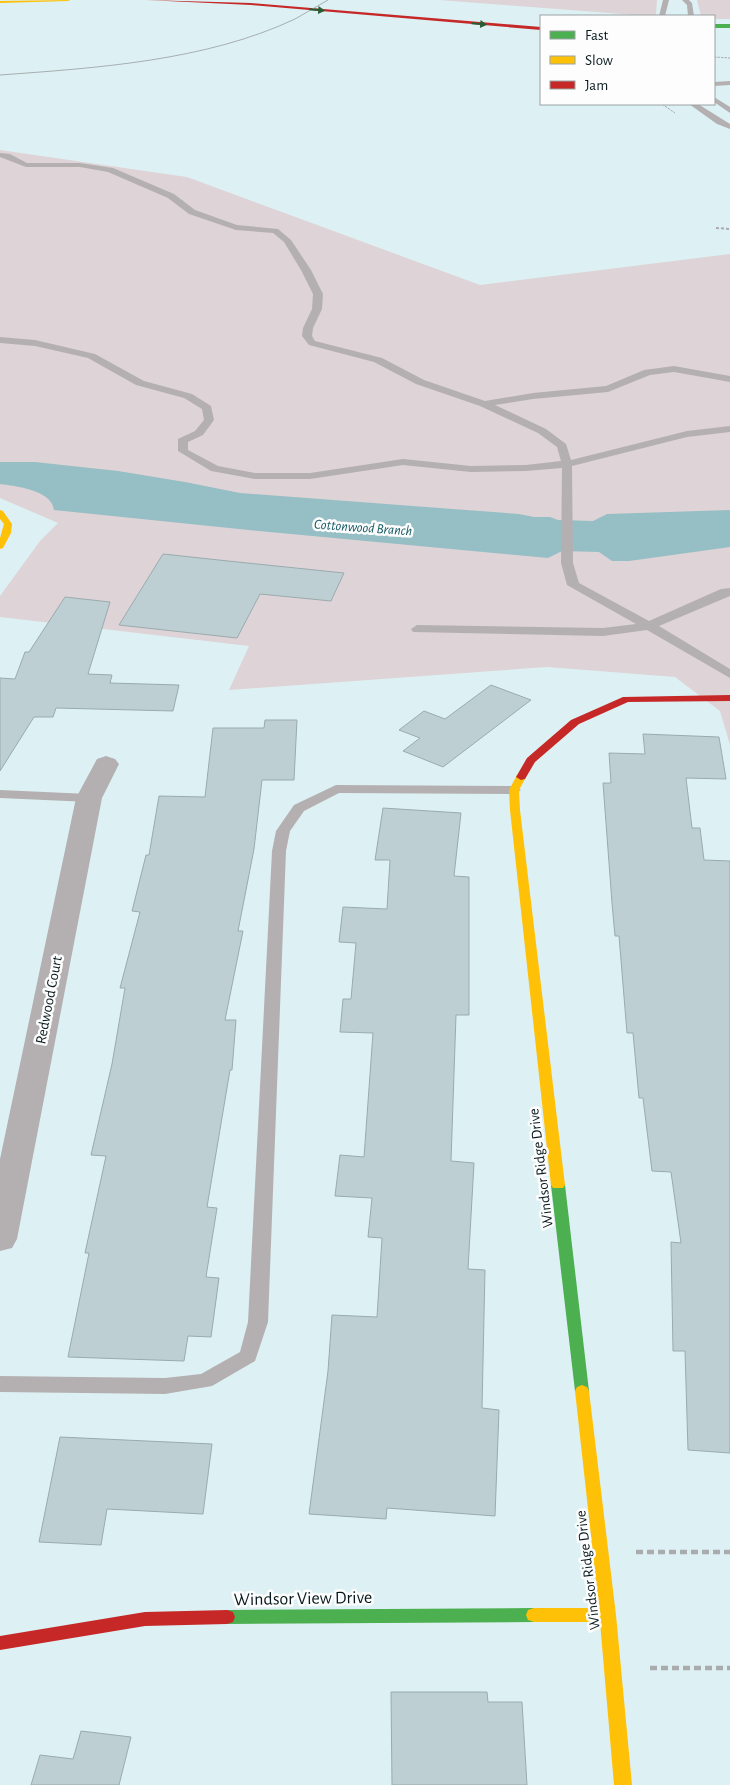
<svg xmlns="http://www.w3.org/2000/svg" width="730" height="1785" font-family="'Alegreya Sans',sans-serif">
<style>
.green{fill:#ded3d6}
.water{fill:#96bec5}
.building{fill:#bdcfd2;stroke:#9aabae}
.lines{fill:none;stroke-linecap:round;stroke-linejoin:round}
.path-far2{stroke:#a9abad;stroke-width:1;stroke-dasharray:2.5 1;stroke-linecap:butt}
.path-far1{stroke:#a9abad;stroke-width:2;stroke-dasharray:3 2;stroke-linecap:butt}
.path{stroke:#a9abad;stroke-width:4.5;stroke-dasharray:7 4;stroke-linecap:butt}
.lane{fill:#b4b0b2;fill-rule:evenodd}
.street{fill:#b4b0b2;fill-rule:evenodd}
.fast{fill:#4caf50;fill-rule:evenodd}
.slow{fill:#ffc107;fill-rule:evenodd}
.jam{fill:#c62828;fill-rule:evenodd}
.tram{stroke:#a7aeb0;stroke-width:1}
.oneway{fill:#275c34}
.labels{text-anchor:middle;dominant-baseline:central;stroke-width:5;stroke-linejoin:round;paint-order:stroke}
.far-water-label{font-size:14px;font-style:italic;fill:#125862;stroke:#fdfdfd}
.street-label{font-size:15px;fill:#08191d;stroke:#fdfdfd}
.near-street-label{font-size:18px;fill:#08191d;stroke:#fdfdfd}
</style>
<rect width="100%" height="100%" fill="#ddf1f4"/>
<path class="green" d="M439,0h218l-1,15h-21z
M697,0h33v19h-16v-3h-13z
M0,150l187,27 293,108 250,-31v491l-10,-34 -45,-34 -128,-10 -318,23 20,-44 -249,-29v-21l40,-55 18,-18 -58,-25z"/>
<path class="water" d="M0,462h35l83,9 67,11 55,11 279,21 15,3h16l8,3 35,1 14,-7 123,-4v37l-101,14h-17l-13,-9 -37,-1 -14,7 -289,-27 -205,-21c-2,-20 -39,-24 -54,-26z"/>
<path class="building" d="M163,554l65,7 116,12 -13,28 -71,-7 -23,44 -118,-13z
M65,597l45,5 -22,72 24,1 -2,8 69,2 -6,26 -117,-3 -3,9h-19l-34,54v-93l15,1 10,-27h4z
M491,685l40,15 -88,67 -40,-16 17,-13 -21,-8 25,-19 21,8z
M265,720h32l-3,60h-32l-8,69 -16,82h5l-18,89h11l-4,50h-2l-23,137 10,1 -11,69 13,1 -8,59 -23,-1 -4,25 -116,-4 21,-104h-4l21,-97 -15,-1 21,-91 13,-76h-5l20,-76 -8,-1 14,-56h3l10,-59 46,1 8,-69h51z
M643,734l76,3 7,42 -40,-1 6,50h8l4,32 26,1v592l-42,-3 -3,-99h-12l-2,-109 10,1 -10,-71 -19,-1 -9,-73h-4l-6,-65h-6l-8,-97h-4l-3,-33 -9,-120h8l-2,-30 36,1z
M383,808l78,5 -7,63 15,1v138h-13l-5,146 23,2 -6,106 17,1 -3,138 17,2 -4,106 -108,-8 -1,11 -77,-5 19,-143 4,-56 45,2 5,-79 -14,-1 4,-39 -37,-2 5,-41 24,2 9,-124 -33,-1 3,-33h8l5,-56 -17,-1 4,-35 44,2 3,-49h-15z
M60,1437l152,7 -9,70 -96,-5 -6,36 -62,-3z
M391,1692h96l1,10h34l5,83h-135z
M81,1731l50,6 -12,48h-88l9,-30 33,4z"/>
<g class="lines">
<path class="path-far2" d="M714,57l16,1
M662,104l13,9"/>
<path class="path-far1" d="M716,228l14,1"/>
<path class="path" d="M636,1552h94
M650,1668h80"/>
<path class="lane" d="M663,0h6l-4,16h-6z
M682,0h7l3,3 2,13h-6l-1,-11z
M730,81v4l-16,1v-4z
M714,97l16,10v6l-16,-11z
M689,104h9l32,20v5l-13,-5z
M0,153l10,1 17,9h53l33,5 61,26 21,16 42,15 41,4 13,11 20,30 12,24 -1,15 -9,19 -1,8 3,5 67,17 42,22 61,21 48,-8 73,-7 38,-16 30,-4 56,10v6l-56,-10 -24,3 -42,17 -75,7 -38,6 51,24 20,15 5,16 116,-29 43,-5v6l-43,5 -115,29 1,97 6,20 70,38 72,-32 9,-1v8l-71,30 71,43v9l-83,-48 -44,6 -190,-4 -2,-3 6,-4 186,3 33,-4 -69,-39 -6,-22 1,-95 -36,3 -55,1 -68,-7 -93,14h-55l-44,-8 -33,-20v-12l17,-8 9,-11 -2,-11 -18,-11 -48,-13 -48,-27 -53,-12 -35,-3v-6l35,3 60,14 49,27 48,13 19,12 3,14 -11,15 -15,7v8l30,16 37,7h55l93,-14 68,7 55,-1 35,-4 -4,-14 -19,-14 -58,-27 -64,-22 -42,-22 -65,-17 -7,-9 1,-8 9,-19 1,-15 -12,-24 -17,-28 -11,-9 -37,-3 -47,-16 -21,-16 -60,-26 -28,-5h-54l-26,-10z
M336,785l178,1 7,4 -7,4 -175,-1 -35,18 -14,20 -4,20 -18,471 -13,39 -43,25 -47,8 -165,-2v-16l165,2 36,-4 39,-22 8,-30 24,-471 4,-20 18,-26z
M0,790l89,4 5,1 2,3 -2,3 -5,1 -89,-4z"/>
<path class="street" d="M106,756l9,3 4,5 -17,34 -85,441 -5,9 -12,3v-92l76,-361 21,-39z"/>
<path class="fast" d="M714,24h16v4h-16z
M558,1180l5,2 2,3 24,206 -2,4 -5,2 -5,-2 -2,-4 -24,-206 2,-3z
M534,1608l6,2 2,5 -2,5 -6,2 -307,2 -6,-2 -2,-5 2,-5 6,-2z"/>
<path class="slow" d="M70,0l-2,1 -68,2v-2z
M0,510l3,1 9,13 -1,9 -8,15 -3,1v-11l4,-14 -4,-5z
M521,774l5,3 -7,13 1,20 45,375 -2,3h-10l-2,-3 -41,-375 -1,-20 8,-15z
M582,1385l5,2 2,4 27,224 16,170h-18l-14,-163h-66l-6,-2 -2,-5 2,-5 6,-2h65l-24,-217 2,-4z"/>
<path class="jam" d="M146,0l105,3 290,24v3l-290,-25z
M730,695v6l-102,1 -49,22 -44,38 -10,17 -4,1 -5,-3 11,-19 44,-38 52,-23z
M227,1610l6,2 2,5 -2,5 -6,2 -82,2 -145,24v-14l145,-24z"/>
<path class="tram" d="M0,75c96,-7 206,-14 295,-56 11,-6 22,-13 33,-19"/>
</g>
<defs><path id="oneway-solid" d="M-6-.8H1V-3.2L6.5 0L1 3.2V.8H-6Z" transform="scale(1.25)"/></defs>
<g class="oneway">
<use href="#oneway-solid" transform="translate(317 10) rotate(5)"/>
<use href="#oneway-solid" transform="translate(479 24) rotate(5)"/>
</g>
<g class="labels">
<g class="far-water-label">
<text transform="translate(363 528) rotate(4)">Cottonwood Branch</text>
</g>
<g class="street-label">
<text transform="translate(49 1000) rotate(-79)">Redwood Court</text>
<text transform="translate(541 1168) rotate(-97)">Windsor Ridge Drive</text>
<text transform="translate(588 1570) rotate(-97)">Windsor Ridge Drive</text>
</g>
<g class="near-street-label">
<text transform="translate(303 1599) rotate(-1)">Windsor View Drive</text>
</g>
</g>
<rect x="540" y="15" width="175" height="90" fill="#fdfdfd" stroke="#9ba2a3"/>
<rect x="550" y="31" width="25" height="8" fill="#4caf50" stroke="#9ba2a3"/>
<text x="585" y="40" font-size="15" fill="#08191d">Fast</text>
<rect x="550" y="56" width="25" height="8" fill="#ffc107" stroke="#9ba2a3"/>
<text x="585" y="65" font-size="15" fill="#08191d">Slow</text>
<rect x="550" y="81" width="25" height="8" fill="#c62828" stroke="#9ba2a3"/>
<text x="585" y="90" font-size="15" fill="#08191d">Jam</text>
</svg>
